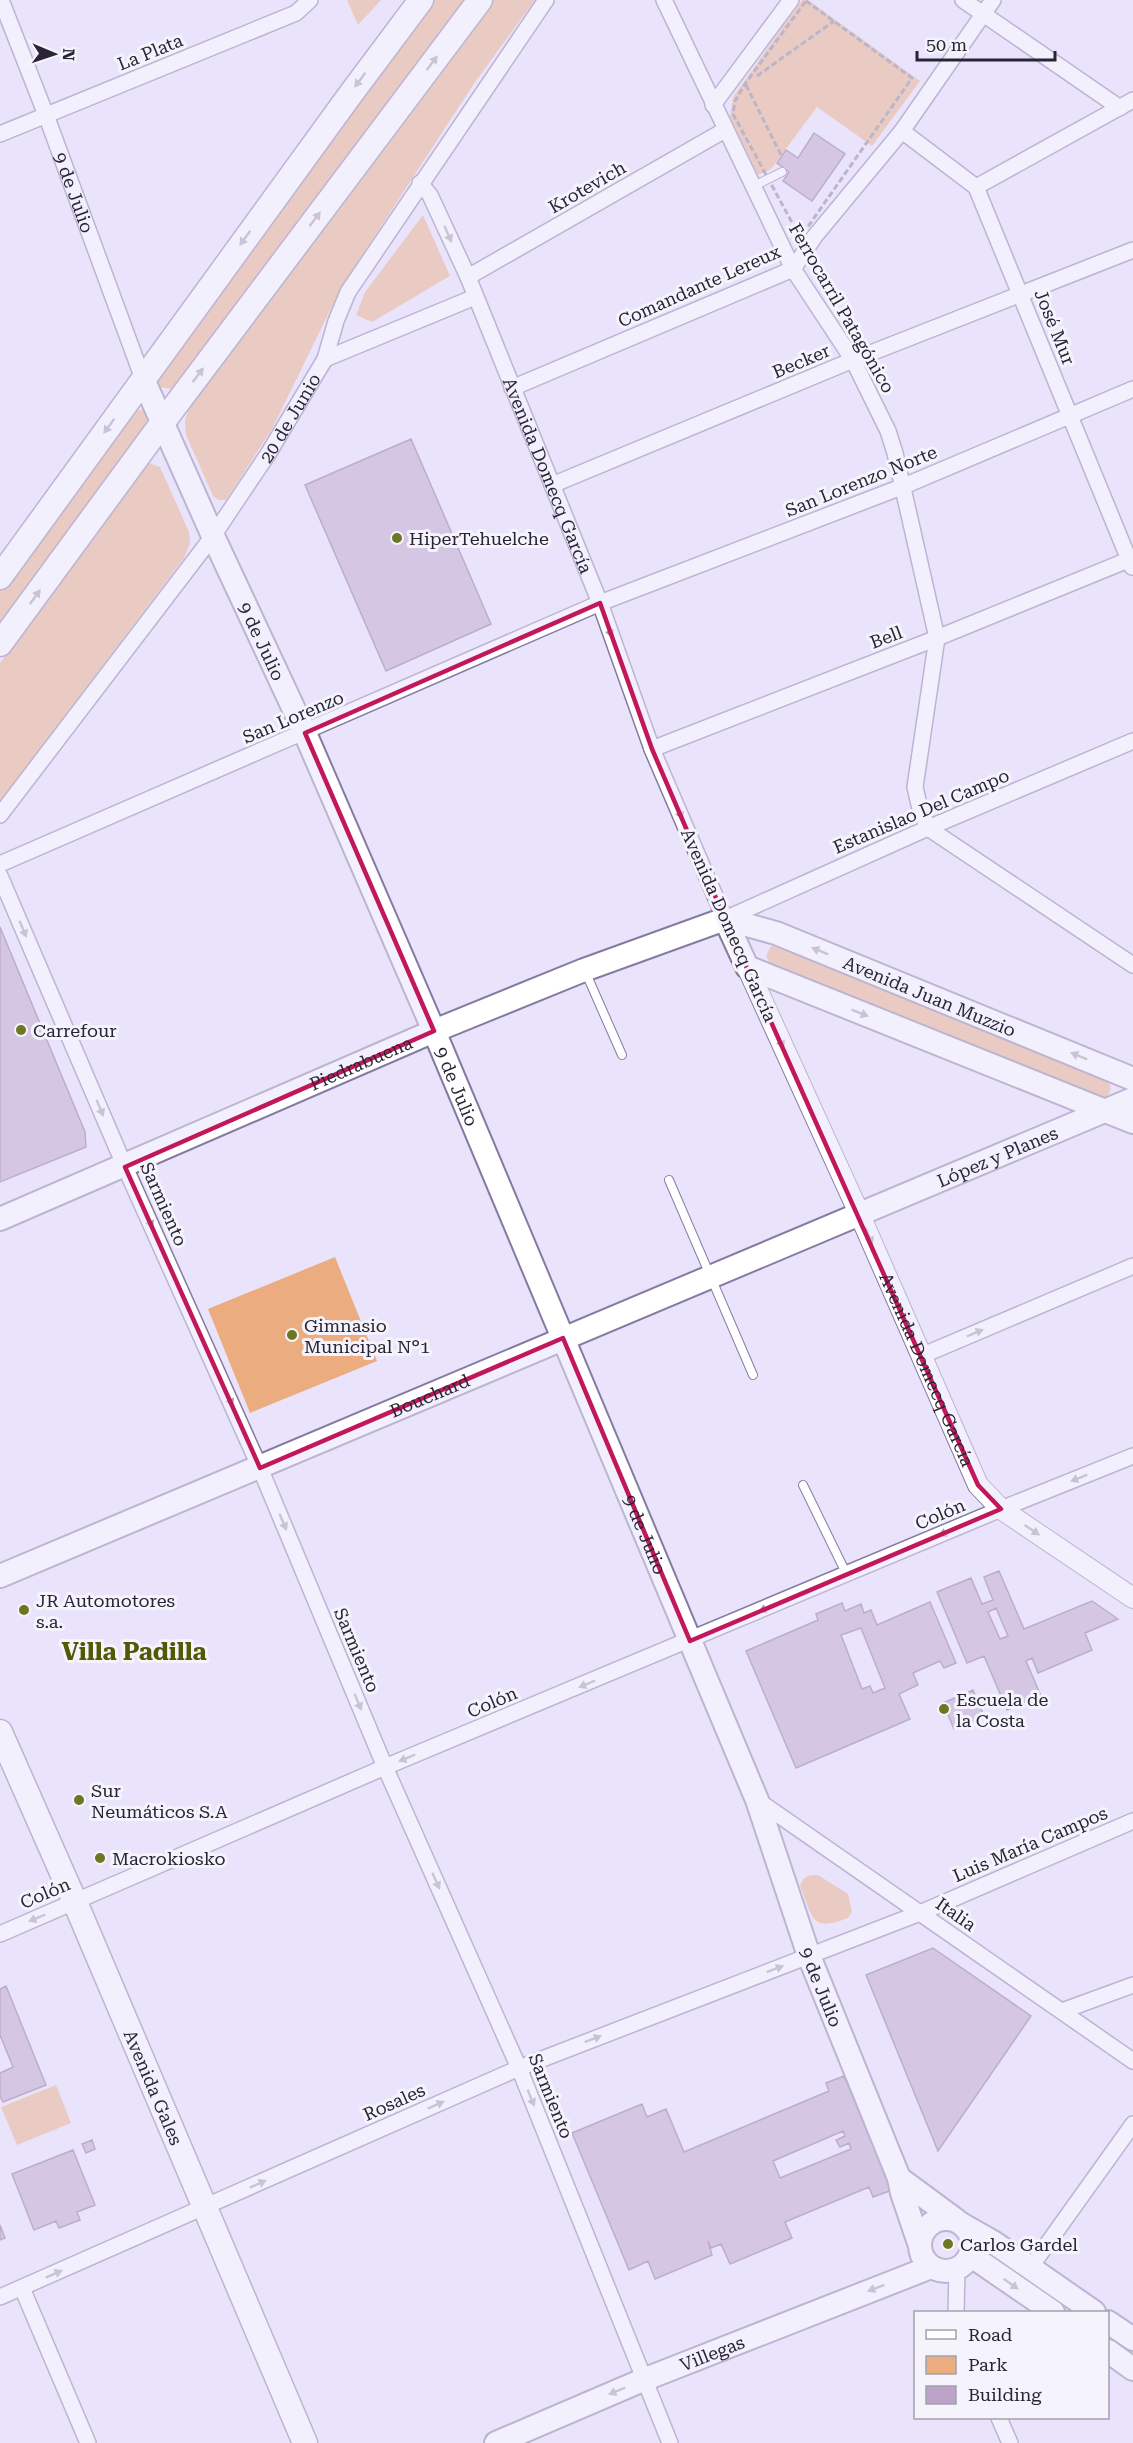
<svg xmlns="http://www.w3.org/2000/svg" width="1133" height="2443" font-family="'Roboto Serif',serif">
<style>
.green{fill:#ebad80}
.building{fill:#bda3c7;stroke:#866d8f;stroke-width:1.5;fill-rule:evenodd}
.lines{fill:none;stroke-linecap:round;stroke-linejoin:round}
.service-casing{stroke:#857ba1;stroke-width:10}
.minor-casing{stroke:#857ba1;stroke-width:18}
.tertiary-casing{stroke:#857ba1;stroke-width:22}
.secondary-casing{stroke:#857ba1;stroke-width:26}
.primary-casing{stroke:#857ba1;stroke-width:27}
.path{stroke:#827d91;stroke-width:3;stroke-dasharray:6 3;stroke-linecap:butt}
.service{stroke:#fff;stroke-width:8}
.minor{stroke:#fff;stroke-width:15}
.tertiary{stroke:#fff;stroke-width:20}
.secondary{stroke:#fff;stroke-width:22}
.primary{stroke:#fff;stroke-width:24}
.oneway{fill:#9f9da4}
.marked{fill:none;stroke:#c2185b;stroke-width:4.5;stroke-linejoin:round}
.poi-dot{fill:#6b7723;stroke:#f5f3fb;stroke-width:2}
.labels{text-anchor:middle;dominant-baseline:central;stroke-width:6;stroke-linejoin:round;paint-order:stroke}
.street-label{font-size:18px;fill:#292535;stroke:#f5f3fb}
.poi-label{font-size:18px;fill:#292535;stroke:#f5f3fb;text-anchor:start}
.district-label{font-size:24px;font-weight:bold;fill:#505a05;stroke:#f5f3fb}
</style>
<rect width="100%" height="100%" fill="#e9e3fc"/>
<path class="green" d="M347,0h34l-23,25z
M432,0h36l-285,381 -12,8 -11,-2 -2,-11z
M494,0h41l-60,82 -134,206 -69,141 -46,71h-7l-6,-4 -27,-61 -1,-14 6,-19z
M802,0h6l112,81 -48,65 -55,-39 -46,62 -13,6 -28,-58 3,-20z
M423,215l27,61 -78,46 -16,-7 9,-23z
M144,409l3,9 -1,8 -146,204v-44l132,-174z
M149,463l11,4 29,65 1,11 -6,15 -184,244v-139l140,-194z
M780,945l328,136 3,7 -3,8 -7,3 -332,-137 -3,-6 5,-10z
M335,1257l42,104 -127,52 -42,-104z
M818,1875l30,19 4,18 -4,6c-38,15 -35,-1 -48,-32 3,-10 9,-11 18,-11z
M56,2085l15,38 -54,22 -16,-38z"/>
<path class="building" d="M814,133l31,21 -33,47 -29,-20 6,-9 -12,-9 9,-13 12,8z
M411,439l80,185 -105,47 -81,-186z
M0,927l85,205 1,15 -86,35z
M999,1571l25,58 68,-28 26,18 -33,14 7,17 -54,23 -6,-15 -6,3 15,35 -34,14 -23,-54 -17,7 -30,-71 34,-14 11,26 11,-4 -9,-23zM996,1608l12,28 -8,3 -12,-27z
M930,1602l26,61 -12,5 -4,-7 -27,12 5,12 -19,9 11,25 -114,49 -50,-117 72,-31 -2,-6 26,-11 3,8 16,-7 3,9 7,-3 6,15zM861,1628l24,60 -12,5 -3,-7 -8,3 -21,-54z
M973,1690l11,26 -30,13 -11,-26z
M933,1948l98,68 -93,135 -72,-176z
M6,1986l40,99 -43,17 -3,-6v-23l13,-6 -13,-32v-46z
M844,2076l48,114 -19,7 -4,-10 -84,35 7,16 -62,26 -9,-20 -10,4 -3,-7 4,14 -57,24 -7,-18 -19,9 -57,-137 70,-29 5,13 19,-8 18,43 145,-61 -3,-8zM843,2131l2,5 -9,4 4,7 9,-4 2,6 -71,29 -7,-17z
M92,2140l3,9 -9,4 -4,-9z
M73,2150l22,55 -18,7 3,8 -21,8 -3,-7 -22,9 -22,-56z
M0,2225l5,13 -5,2z"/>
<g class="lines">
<g class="service-casing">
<path id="service" d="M754,186l28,-14
M585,971l37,84
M669,1180l84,195
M803,1485l44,90"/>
</g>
<g class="minor-casing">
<g id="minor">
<path id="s1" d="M1,0l45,115 97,264"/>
<path d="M664,0l129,269 60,91 35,71 7,22 42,185 -22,149 5,22 8,19 205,137"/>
<path d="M963,0l157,108"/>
<path d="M713,105l78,-105"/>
<path d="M902,131l74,56 156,380"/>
<path d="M0,134l296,-121 14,-13"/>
<path id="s2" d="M420,183l10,12 38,82 132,326 52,146 73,170 203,-91 205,-87"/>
<path d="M976,187l157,-87"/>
<path d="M468,277l257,-147"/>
<path d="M325,359l150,-62"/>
<path d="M512,388l281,-119 22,-33 87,-105 91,-131"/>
<path d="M552,485l301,-125 280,-110"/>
<path d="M652,749l285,-111 196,-80"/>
<path id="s3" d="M0,815l213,-279 55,-82 57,-95 11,-38 12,-29 198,-292"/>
<path d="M0,864l600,-261 304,-117 229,-97"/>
<path d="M0,876l125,291 135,301 125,299 134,301 151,375"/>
<path d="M921,1356l212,-90"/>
<path d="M757,1800l376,261"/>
<path d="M0,1934l385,-167 616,-258 132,-53"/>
<path d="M1062,2011l71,-26"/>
<path d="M1030,2268l103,-144"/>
<path d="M22,2288l66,155"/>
<path d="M0,2297l519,-229 401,-155 213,-92"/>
<path d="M956,2312l1,-43"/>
<path d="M999,2418l11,25"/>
</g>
</g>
<g class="tertiary-casing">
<g id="tertiary">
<path id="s4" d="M747,967l112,246 119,272 23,24 132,89"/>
</g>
</g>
<g class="secondary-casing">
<g id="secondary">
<path id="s5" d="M143,379l70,157 92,197 129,298 323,769 52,156 90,222 3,15 17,50"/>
<path d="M725,919l22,48 386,155"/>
<path id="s6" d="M725,919l51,14 357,146"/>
<path id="s7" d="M0,1219l434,-188 150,-61 141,-51"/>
<path id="s8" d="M0,1576l1133,-477"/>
<path d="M899,2178l57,42"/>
<circle cx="946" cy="2245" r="26"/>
<path d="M963,2225l30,17 101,70"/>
<path d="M970,2255l83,57"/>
<path d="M1108,2322l25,17"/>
<path d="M1108,2351l25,18"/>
<path id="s9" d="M496,2443l147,-63 288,-113"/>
</g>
</g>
<g class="primary-casing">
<g id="primary">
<path d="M0,577l350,-482 71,-95"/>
<path d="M0,644l163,-222 317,-422"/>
<path id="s10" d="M0,1732l75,170 230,541"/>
</g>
</g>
<path class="path" d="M806,1l106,77 -105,150h-12l-62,-114 2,-13 10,-17z
M757,76l77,-55
M746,85l35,70"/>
<use href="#service" class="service"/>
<use href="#minor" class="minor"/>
<use href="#tertiary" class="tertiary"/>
<use href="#secondary" class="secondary"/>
<use href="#primary" class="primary"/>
</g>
<defs><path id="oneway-solid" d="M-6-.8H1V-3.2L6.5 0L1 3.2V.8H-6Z" transform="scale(1.5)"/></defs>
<g class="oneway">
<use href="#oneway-solid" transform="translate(432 63) rotate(-53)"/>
<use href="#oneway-solid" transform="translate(360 80) rotate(127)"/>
<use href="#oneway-solid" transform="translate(315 219) rotate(-53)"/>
<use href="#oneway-solid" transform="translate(448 234) rotate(66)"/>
<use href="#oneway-solid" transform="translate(245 238) rotate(126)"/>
<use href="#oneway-solid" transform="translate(198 375) rotate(-53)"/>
<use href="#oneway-solid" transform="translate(109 426) rotate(126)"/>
<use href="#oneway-solid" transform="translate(35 597) rotate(-54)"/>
<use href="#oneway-solid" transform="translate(609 629) rotate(70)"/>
<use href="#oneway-solid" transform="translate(679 811) rotate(67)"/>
<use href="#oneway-solid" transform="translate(23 929) rotate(67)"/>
<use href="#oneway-solid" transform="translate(820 951) rotate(-158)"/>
<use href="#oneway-solid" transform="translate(860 1013) rotate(22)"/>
<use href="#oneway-solid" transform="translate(780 1040) rotate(66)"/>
<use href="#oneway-solid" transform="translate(1079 1056) rotate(-158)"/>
<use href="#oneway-solid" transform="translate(100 1108) rotate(67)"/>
<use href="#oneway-solid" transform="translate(149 1220) rotate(66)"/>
<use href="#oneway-solid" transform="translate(869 1236) rotate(67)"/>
<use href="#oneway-solid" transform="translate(975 1333) rotate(-23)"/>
<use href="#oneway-solid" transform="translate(229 1398) rotate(66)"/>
<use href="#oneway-solid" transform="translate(1079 1478) rotate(158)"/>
<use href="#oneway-solid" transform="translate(283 1522) rotate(67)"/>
<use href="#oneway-solid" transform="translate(1032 1530) rotate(34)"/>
<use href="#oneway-solid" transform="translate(947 1532) rotate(157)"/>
<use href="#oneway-solid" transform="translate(767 1608) rotate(157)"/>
<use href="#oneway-solid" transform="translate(587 1684) rotate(157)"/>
<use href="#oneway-solid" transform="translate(358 1702) rotate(67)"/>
<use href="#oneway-solid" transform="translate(407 1758) rotate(157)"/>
<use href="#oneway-solid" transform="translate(436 1881) rotate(66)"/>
<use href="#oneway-solid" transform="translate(37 1918) rotate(157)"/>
<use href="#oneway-solid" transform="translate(775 1969) rotate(-21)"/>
<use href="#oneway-solid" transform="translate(593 2039) rotate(-21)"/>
<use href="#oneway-solid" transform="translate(531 2098) rotate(68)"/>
<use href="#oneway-solid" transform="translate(436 2105) rotate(-24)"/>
<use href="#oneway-solid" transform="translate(258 2184) rotate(-24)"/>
<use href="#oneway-solid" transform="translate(54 2274) rotate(-24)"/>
<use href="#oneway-solid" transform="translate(1011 2284) rotate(35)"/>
<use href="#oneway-solid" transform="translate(876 2288) rotate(159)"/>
<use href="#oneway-solid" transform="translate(617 2391) rotate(157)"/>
</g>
<path d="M0 0H1133V2443H0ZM600,603l52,146 73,170 253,566 23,24 -311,132 -127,-303 -303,130 -135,-301 309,-136 -129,-298z" fill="#e9e3fc" fill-opacity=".55" fill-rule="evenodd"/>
<path class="marked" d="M600,603l52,146 73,170 253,566 23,24 -311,132 -127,-303 -303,130 -135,-301 309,-136 -129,-298z"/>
<g class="poi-dot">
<circle cx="397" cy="538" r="6"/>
<circle cx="21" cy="1030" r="6"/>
<circle cx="292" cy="1335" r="6"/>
<circle cx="24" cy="1610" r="6"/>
<circle cx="944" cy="1709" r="6"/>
<circle cx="79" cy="1800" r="6"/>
<circle cx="100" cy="1858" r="6"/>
<circle cx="948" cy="2244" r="6"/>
</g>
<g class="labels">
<g class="street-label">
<text transform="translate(150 52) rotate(-22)">La Plata</text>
<text transform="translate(587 187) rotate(-30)">Krotevich</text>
<text stroke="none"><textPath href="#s1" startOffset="206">9 de Julio</textPath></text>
<text transform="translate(699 286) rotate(-24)">Comandante Lereux</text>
<text transform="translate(842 308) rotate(60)">Ferrocarril Patagónico</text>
<text transform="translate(1055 327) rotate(68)">José Mur</text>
<text transform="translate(801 361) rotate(-23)">Becker</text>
<text stroke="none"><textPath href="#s3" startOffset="492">20 de Junio</textPath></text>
<text stroke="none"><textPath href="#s2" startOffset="320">Avenida Domecq García</textPath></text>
<text transform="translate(861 481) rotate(-22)">San Lorenzo Norte</text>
<text transform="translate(886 637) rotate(-21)">Bell</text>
<text stroke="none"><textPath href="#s5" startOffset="288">9 de Julio</textPath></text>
<text transform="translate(293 717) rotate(-23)">San Lorenzo</text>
<text transform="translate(921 811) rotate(-23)">Estanislao Del Campo</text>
<text transform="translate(729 925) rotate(66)">Avenida Domecq García</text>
<text stroke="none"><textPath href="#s6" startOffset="219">Avenida Juan Muzzio</textPath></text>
<text stroke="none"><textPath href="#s7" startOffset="393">Piedrabuena</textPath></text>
<text stroke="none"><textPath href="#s5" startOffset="774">9 de Julio</textPath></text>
<text stroke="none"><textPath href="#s8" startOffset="1082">López y Planes</textPath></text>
<text transform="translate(164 1204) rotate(66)">Sarmiento</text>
<text stroke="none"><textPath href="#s4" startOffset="441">Avenida Domecq García</textPath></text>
<text stroke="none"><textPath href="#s8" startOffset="466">Bouchard</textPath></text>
<text transform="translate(940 1514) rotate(-23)">Colón</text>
<text stroke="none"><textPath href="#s5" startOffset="1260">9 de Julio</textPath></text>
<text transform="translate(357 1650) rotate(67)">Sarmiento</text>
<text transform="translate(492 1702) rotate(-23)">Colón</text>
<text transform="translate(1030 1844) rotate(-23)">Luis María Campos</text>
<text transform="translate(45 1893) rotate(-23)">Colón</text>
<text transform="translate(956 1914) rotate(35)">Italia</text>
<text stroke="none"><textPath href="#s5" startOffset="1746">9 de Julio</textPath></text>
<text stroke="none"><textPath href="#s10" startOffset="387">Avenida Gales</textPath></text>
<text transform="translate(551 2096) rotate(68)">Sarmiento</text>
<text transform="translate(394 2102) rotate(-24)">Rosales</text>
<text stroke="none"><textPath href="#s9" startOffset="234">Villegas</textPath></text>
</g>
<g class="poi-label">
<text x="409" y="538">HiperTehuelche</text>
<text x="33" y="1030">Carrefour</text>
<text x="304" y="1325">Gimnasio<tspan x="304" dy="21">Municipal N°1</tspan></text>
<text x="36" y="1600">JR Automotores<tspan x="36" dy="21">s.a.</tspan></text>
<text x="956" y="1699">Escuela de<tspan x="956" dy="21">la Costa</tspan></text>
<text x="91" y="1790">Sur<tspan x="91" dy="21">Neumáticos S.A</tspan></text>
<text x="112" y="1858">Macrokiosko</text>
<text x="960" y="2244">Carlos Gardel</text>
</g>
<g class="district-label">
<text x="134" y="1652">Villa Padilla</text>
</g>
</g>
<rect x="914" y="2311" width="195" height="108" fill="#f5f3fb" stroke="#a3a1ac" stroke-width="1.5"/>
<rect x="926" y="2330" width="30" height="9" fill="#ffffff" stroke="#a3a1ac" stroke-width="1.5"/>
<text x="968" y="2341" font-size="18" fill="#292535">Road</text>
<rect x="926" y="2356" width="30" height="18" fill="#ebad80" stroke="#a3a1ac" stroke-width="1.5"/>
<text x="968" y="2371" font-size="18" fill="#292535">Park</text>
<rect x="926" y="2386" width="30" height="18" fill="#bda3c7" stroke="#a3a1ac" stroke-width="1.5"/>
<text x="968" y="2401" font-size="18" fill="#292535">Building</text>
<g transform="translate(54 54) rotate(92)" stroke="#f5f3fb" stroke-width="4.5" paint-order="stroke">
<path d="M0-4.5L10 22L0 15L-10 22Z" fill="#292535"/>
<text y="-9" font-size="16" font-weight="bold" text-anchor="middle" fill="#292535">N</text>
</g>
<path d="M917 51v9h138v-9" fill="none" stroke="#292535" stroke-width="3"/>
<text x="926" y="51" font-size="18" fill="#292535" stroke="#f5f3fb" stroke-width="4.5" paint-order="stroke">50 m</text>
</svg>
